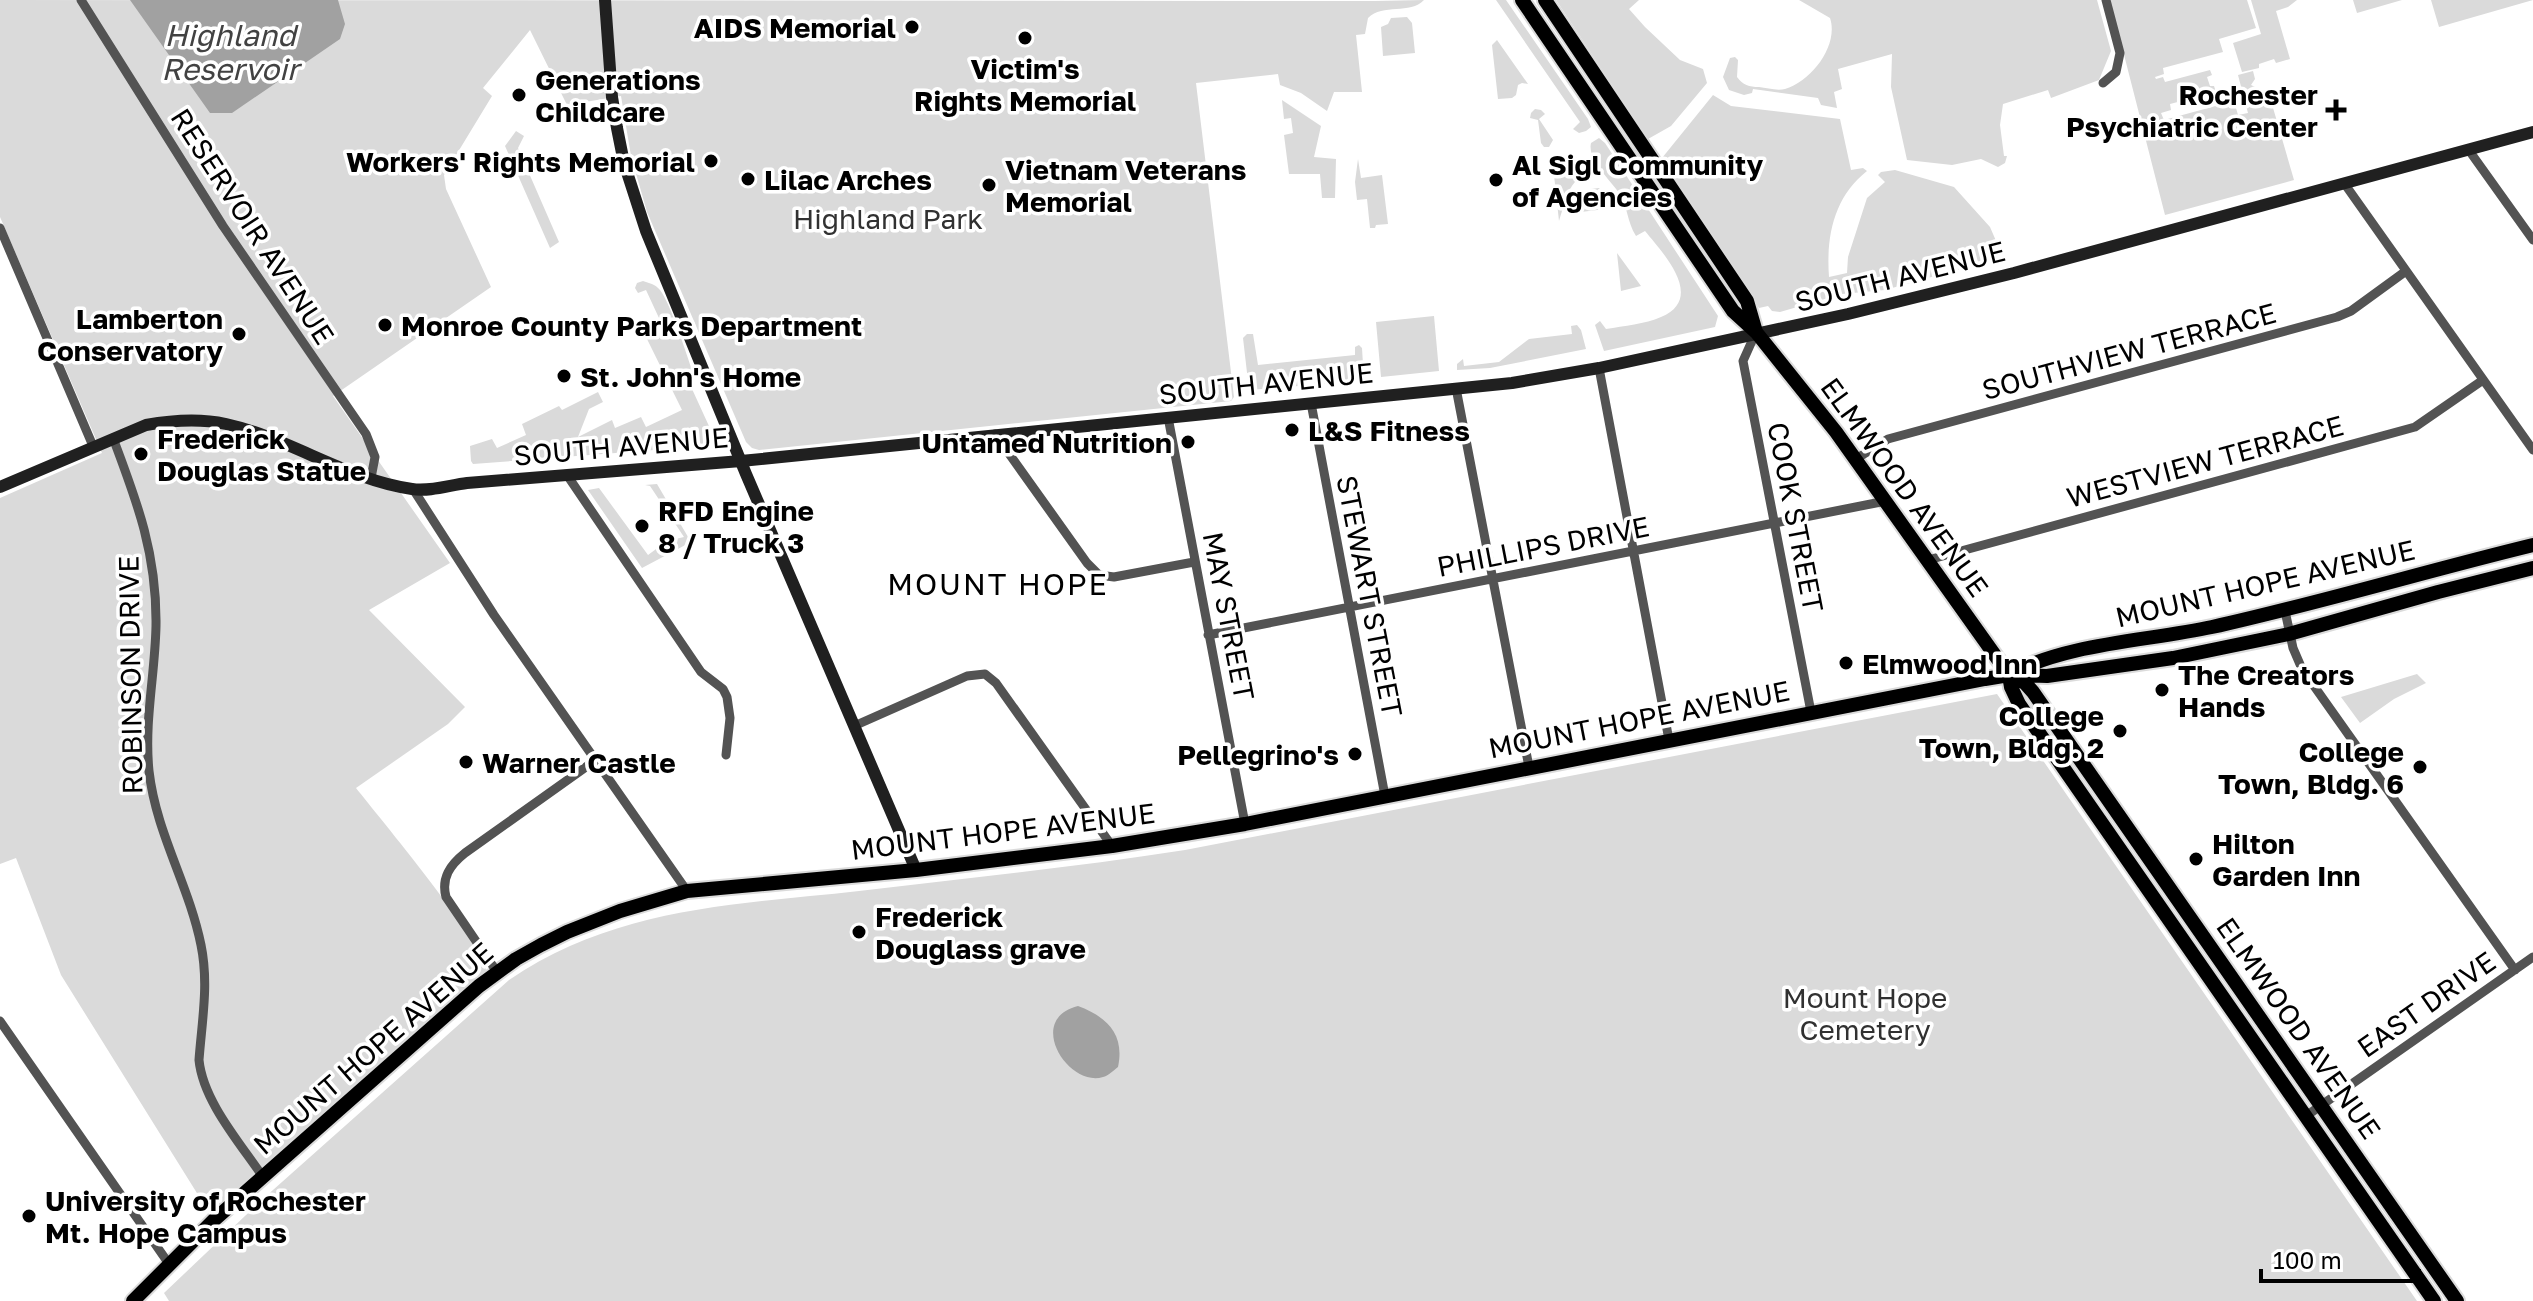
<svg xmlns="http://www.w3.org/2000/svg" width="2533" height="1301" font-family="'Golos Text',sans-serif">
<style>
.green{fill:#dadada}
.water{fill:#a1a1a1}
.lines{fill:none;stroke-linecap:round;stroke-linejoin:round}
.primary-casing{stroke:#dbdbdb;stroke-width:18}
.street{stroke:#535353;stroke-width:9}
.secondary{stroke:#202020;stroke-width:12}
.primary{stroke:#000;stroke-width:14}
.poi-dot{fill:#000;stroke:#fff;stroke-width:3}
.labels{text-anchor:middle;dominant-baseline:central;stroke-width:7;stroke-linejoin:round;paint-order:stroke}
.poi-label{font-size:28px;font-weight:bold;fill:#000;stroke:#fff;text-anchor:start}
.park-label{font-size:28px;fill:#313131;stroke:#fff}
.street-label{font-size:28px;fill:#000;stroke:#fff}
.water-label{font-size:30px;font-style:italic;fill:#424242;stroke:#fff}
.neighbourhood-label{font-size:30px;letter-spacing:2px;fill:#000;stroke:#fff}
</style>
<rect width="100%" height="100%" fill="#fff"/>
<path class="green" d="M0,0l1375,1 49,-1c-14,15 -41,3 -56,18l-3,16 -9,1 6,57h-28l-7,19 -26,-18 -21,-8 -2,-11 -82,9 38,314 -3,4 -472,49 -7,-2 -6,-6 -99,-230 -16,-56 -10,-60 -54,9 -37,-75 -47,58 9,8 -48,79 2,14 45,98 -158,109 117,167 -81,47 96,97 -17,17 -92,64c22,28 129,156 130,182l-276,244 -149,-239 -45,-117 -16,6v-366l102,-45 -102,-236z
M1496,0h10l82,119 3,8 -5,4 -7,2 -6,-4 7,-7z
M1556,0h83l-10,9 16,18 35,33 23,9 4,14 -36,43 -23,13z
M1799,0h298l14,51 -12,29 -48,18 -3,-8 -45,14 -3,21 4,31h3l-2,7 -7,4 -17,-8 -29,6 -45,-5 -16,-73 1,-33 -54,15 4,20 -8,3 3,16 -16,-3 -3,-7 -65,-9 -1,4 -8,2 -15,-5 -6,-13 7,-19 5,-1 3,3 -1,17c6,8 12,10 22,10 8,1 18,4 26,2 27,-8 54,-44 45,-71z
M2110,0h137l9,28 -37,11 4,13 -60,16 1,6 -9,3 1,2 7,-2 2,5 45,-12 2,5 -5,2 3,9h4l2,6 -46,12 1,6 -10,3 3,7 70,-19 4,14 10,-2 -10,-38 15,-4 2,8 -4,6 18,9 25,86 -129,35z
M2251,0h46l-9,7 -12,4 14,48 -14,4 -2,-4 -15,5v4l-17,4 -9,-29 28,-9z
M2353,0h49l-45,13z
M2431,0h102l-94,27z
M1407,17l5,6 3,30 -32,3 -2,-29 7,-3 3,-6z
M1497,40l31,44 -6,-1 -4,2 -2,10 -4,3 -14,1 -6,-54z
M1713,95l18,11 109,13 11,51 12,-2 4,3c-33,26 -41,65 -38,106l18,-4 1,-16 19,-59 18,-16 -7,-7 3,-3 14,-2 59,17 36,40 13,30 -118,33 -43,4 -62,18 -8,-1 -4,-5 -9,2 -97,-150z
M1282,100l39,26 -7,31 22,2 -1,39h-13l-2,-24h-31l-5,-39 9,-2 -2,-15 -7,1z
M1535,109l6,1 4,4 -6,5 14,21 -4,7h-5l-3,-4 -3,-23 -8,-2 1,-5z
M516,131l8,5 -6,12 41,94 -9,6 -45,-102z
M1599,138l6,5 113,173 -3,11 -111,24 -9,-26 5,-4 6,8c18,-3 39,-5 55,-12 45,-19 2,-64 -16,-86l-9,5c-9,-14 -8,-29 -17,-43 -9,-13 -32,-34 -28,-50z
M1575,157l8,4 3,8c-21,23 -18,24 -27,52l-6,-55z
M1358,159l3,19 21,-3 6,49 -12,1 -1,3h-5l-3,-29 -10,1 -2,-18z
M1599,188l13,13 1,7 -32,4 2,-15 8,-8z
M1617,253l24,33 -20,5z
M643,281c6,2 12,3 17,9 11,14 26,63 33,83l-6,5 27,59 -7,9 -234,18 -2,-3 -1,-15 22,-7 5,9 29,-13 -4,-11 37,-18 3,4 36,-18 5,10 -14,7 -11,28 34,-17 3,8 26,-11 5,10 36,-17 -35,-71 18,-8 -19,-41 -8,3 -3,-5 2,-5z
M1434,316l5,55 -58,6 -5,-55z
M1577,325l4,5 5,19 -96,19 -33,2v-6l6,-5 1,7 35,-4 30,-23 43,-5 -1,-8z
M1247,334h6l5,31 97,-10v-8l4,-2 3,3 2,33 -115,9 -6,-52z
M657,484l34,58 -49,26 -54,-78 11,-2 49,67 19,-14 17,-4 -34,-51 -5,-1z
M2417,674l9,9 -32,16 -34,24 -19,-26z
M1997,694l420,607h-2248l-5,-8 100,-95 245,-218c108,-73 225,-75 350,-89 109,-13 218,-24 326,-41z"/>
<path class="water" d="M130,0h208l7,24 -5,15 -108,74h-22z
M1078,1006c29,11 47,28 40,61 -4,3 -10,9 -15,10 -35,11 -78,-58 -25,-71z"/>
<g class="lines">
<g class="primary-casing">
<path id="primary" d="M1522,0l211,311 23,21 80,100 173,243 2,12 8,17 415,597
M1545,0l202,301 9,31
M2010,674c58,-31 137,-33 202,-47 108,-24 214,-56 321,-82
M2014,677l11,6 8,9 424,609
M133,1301l81,-81 265,-234 37,-27 25,-14 26,-13 53,-21 67,-20 229,-21 196,-24 133,-22 740,-145 24,-4 38,1 126,-18 116,-24 149,-42 95,-24"/>
</g>
<path class="street" d="M81,0l142,226 143,208 9,23 -4,21
M2103,83l13,-11 4,-19 -14,-53
M2468,149l65,91
M2344,183l189,267
M0,228l93,218
M1756,332l-13,29 68,351
M1599,368l70,372
M1456,388l73,379
M1311,403l74,393
M1168,417l77,407
M995,434l92,129 12,12 15,2 80,-15
M113,438c25,66 44,117 43,188 -1,49 -12,96 -7,145 7,62 40,114 52,174 8,39 1,75 -2,115 4,41 41,83 64,117
M1856,459l32,-20 449,-122 14,-6 55,-40
M567,475l134,197 22,17 4,8 3,21 -4,37
M413,489l81,126 193,276
M1928,560l487,-133 68,-47
M2285,611l8,37 9,21 213,301
M1208,635l678,-134
M854,726l113,-50 18,-2 11,9 116,163
M497,972l-51,-75c-5,-19 4,-32 19,-44l132,-94
M0,1021l169,243
M2306,1116l227,-159"/>
<path class="secondary" d="M605,0l7,97 5,31 7,35 22,68 100,243 170,396
M0,487l146,-62c27,-5 53,-7 80,-1 64,14 121,56 186,65 18,3 38,-4 55,-6l274,-22 771,-78 87,-15 249,-54 166,-41 519,-141"/>
<use href="#primary" class="primary"/>
</g>
<g class="poi-dot">
<circle cx="912" cy="27" r="8"/>
<circle cx="1025" cy="38" r="8"/>
<circle cx="519" cy="95" r="8"/>
<path d="M2332 98h8v8h8v8h-8v8h-8v-8h-8v-8h8z"/>
<circle cx="711" cy="161" r="8"/>
<circle cx="748" cy="179" r="8"/>
<circle cx="1496" cy="180" r="8"/>
<circle cx="989" cy="185" r="8"/>
<circle cx="385" cy="325" r="8"/>
<circle cx="239" cy="334" r="8"/>
<circle cx="564" cy="376" r="8"/>
<circle cx="1292" cy="430" r="8"/>
<circle cx="1188" cy="442" r="8"/>
<circle cx="141" cy="454" r="8"/>
<circle cx="642" cy="526" r="8"/>
<circle cx="1846" cy="663" r="8"/>
<circle cx="2162" cy="690" r="8"/>
<circle cx="2120" cy="731" r="8"/>
<circle cx="1355" cy="754" r="8"/>
<circle cx="466" cy="762" r="8"/>
<circle cx="2420" cy="767" r="8"/>
<circle cx="2196" cy="859" r="8"/>
<circle cx="859" cy="932" r="8"/>
<circle cx="29" cy="1216" r="8"/>
</g>
<g class="labels">
<g class="poi-label">
<text x="896" y="27" text-anchor="end">AIDS Memorial</text>
<text x="1025" y="68" text-anchor="middle">Victim's<tspan x="1025" dy="32">Rights Memorial</tspan></text>
<text x="535" y="79">Generations<tspan x="535" dy="32">Childcare</tspan></text>
<text x="2318" y="94" text-anchor="end">Rochester<tspan x="2318" dy="32">Psychiatric Center</tspan></text>
<text x="695" y="161" text-anchor="end">Workers' Rights Memorial</text>
<text x="1512" y="164">Al Sigl Community<tspan x="1512" dy="32">of Agencies</tspan></text>
<text x="1005" y="169">Vietnam Veterans<tspan x="1005" dy="32">Memorial</tspan></text>
<text x="764" y="179">Lilac Arches</text>
<text x="223" y="318" text-anchor="end">Lamberton<tspan x="223" dy="32">Conservatory</tspan></text>
<text x="401" y="325">Monroe County Parks Department</text>
<text x="580" y="376">St. John's Home</text>
<text x="1308" y="430">L&amp;S Fitness</text>
<text x="157" y="438">Frederick<tspan x="157" dy="32">Douglas Statue</tspan></text>
<text x="1172" y="442" text-anchor="end">Untamed Nutrition</text>
<text x="658" y="510">RFD Engine<tspan x="658" dy="32">8 / Truck 3</tspan></text>
<text x="1862" y="663">Elmwood Inn</text>
<text x="2178" y="674">The Creators<tspan x="2178" dy="32">Hands</tspan></text>
<text x="2104" y="715" text-anchor="end">College<tspan x="2104" dy="32">Town, Bldg. 2</tspan></text>
<text x="2404" y="751" text-anchor="end">College<tspan x="2404" dy="32">Town, Bldg. 6</tspan></text>
<text x="1339" y="754" text-anchor="end">Pellegrino's</text>
<text x="482" y="762">Warner Castle</text>
<text x="2212" y="843">Hilton<tspan x="2212" dy="32">Garden Inn</tspan></text>
<text x="875" y="916">Frederick<tspan x="875" dy="32">Douglass grave</tspan></text>
<text x="45" y="1200">University of Rochester<tspan x="45" dy="32">Mt. Hope Campus</tspan></text>
</g>
<g class="park-label">
<text x="888" y="218">Highland Park</text>
<text x="1865" y="997">Mount Hope<tspan x="1865" dy="32">Cemetery</tspan></text>
</g>
<g class="street-label">
<text transform="translate(253 226) rotate(57)">RESERVOIR AVENUE</text>
<text transform="translate(1900 276) rotate(-14)">SOUTH AVENUE</text>
<text transform="translate(2129 351) rotate(-15)">SOUTHVIEW TERRACE</text>
<text transform="translate(1266 383) rotate(-6)">SOUTH AVENUE</text>
<text transform="translate(621 446) rotate(-5)">SOUTH AVENUE</text>
<text transform="translate(2205 461) rotate(-15)">WESTVIEW TERRACE</text>
<text transform="translate(1905 487) rotate(54)">ELMWOOD AVENUE</text>
<text transform="translate(1796 517) rotate(79)">COOK STREET</text>
<text transform="translate(1543 546) rotate(-11)">PHILLIPS DRIVE</text>
<text transform="translate(2265 583) rotate(-13)">MOUNT HOPE AVENUE</text>
<text transform="translate(1370 596) rotate(79)">STEWART STREET</text>
<text transform="translate(1229 616) rotate(79)">MAY STREET</text>
<text transform="translate(130 675) rotate(-91)">ROBINSON DRIVE</text>
<text transform="translate(1639 719) rotate(-11)">MOUNT HOPE AVENUE</text>
<text transform="translate(1003 831) rotate(-7)">MOUNT HOPE AVENUE</text>
<text transform="translate(2426 1004) rotate(-35)">EAST DRIVE</text>
<text transform="translate(2299 1028) rotate(55)">ELMWOOD AVENUE</text>
<text transform="translate(373 1048) rotate(-41)">MOUNT HOPE AVENUE</text>
</g>
<g class="water-label">
<text x="230" y="35">Highland<tspan x="230" dy="34">Reservoir</tspan></text>
</g>
<g class="neighbourhood-label">
<text x="998" y="584">MOUNT HOPE</text>
</g>
</g>
<path d="M2261 1269v12h158v-12" fill="none" stroke="#000000" stroke-width="4"/>
<text x="2273" y="1269" font-size="24" fill="#000000" stroke="#ffffff" stroke-width="6" paint-order="stroke">100 m</text>
</svg>
